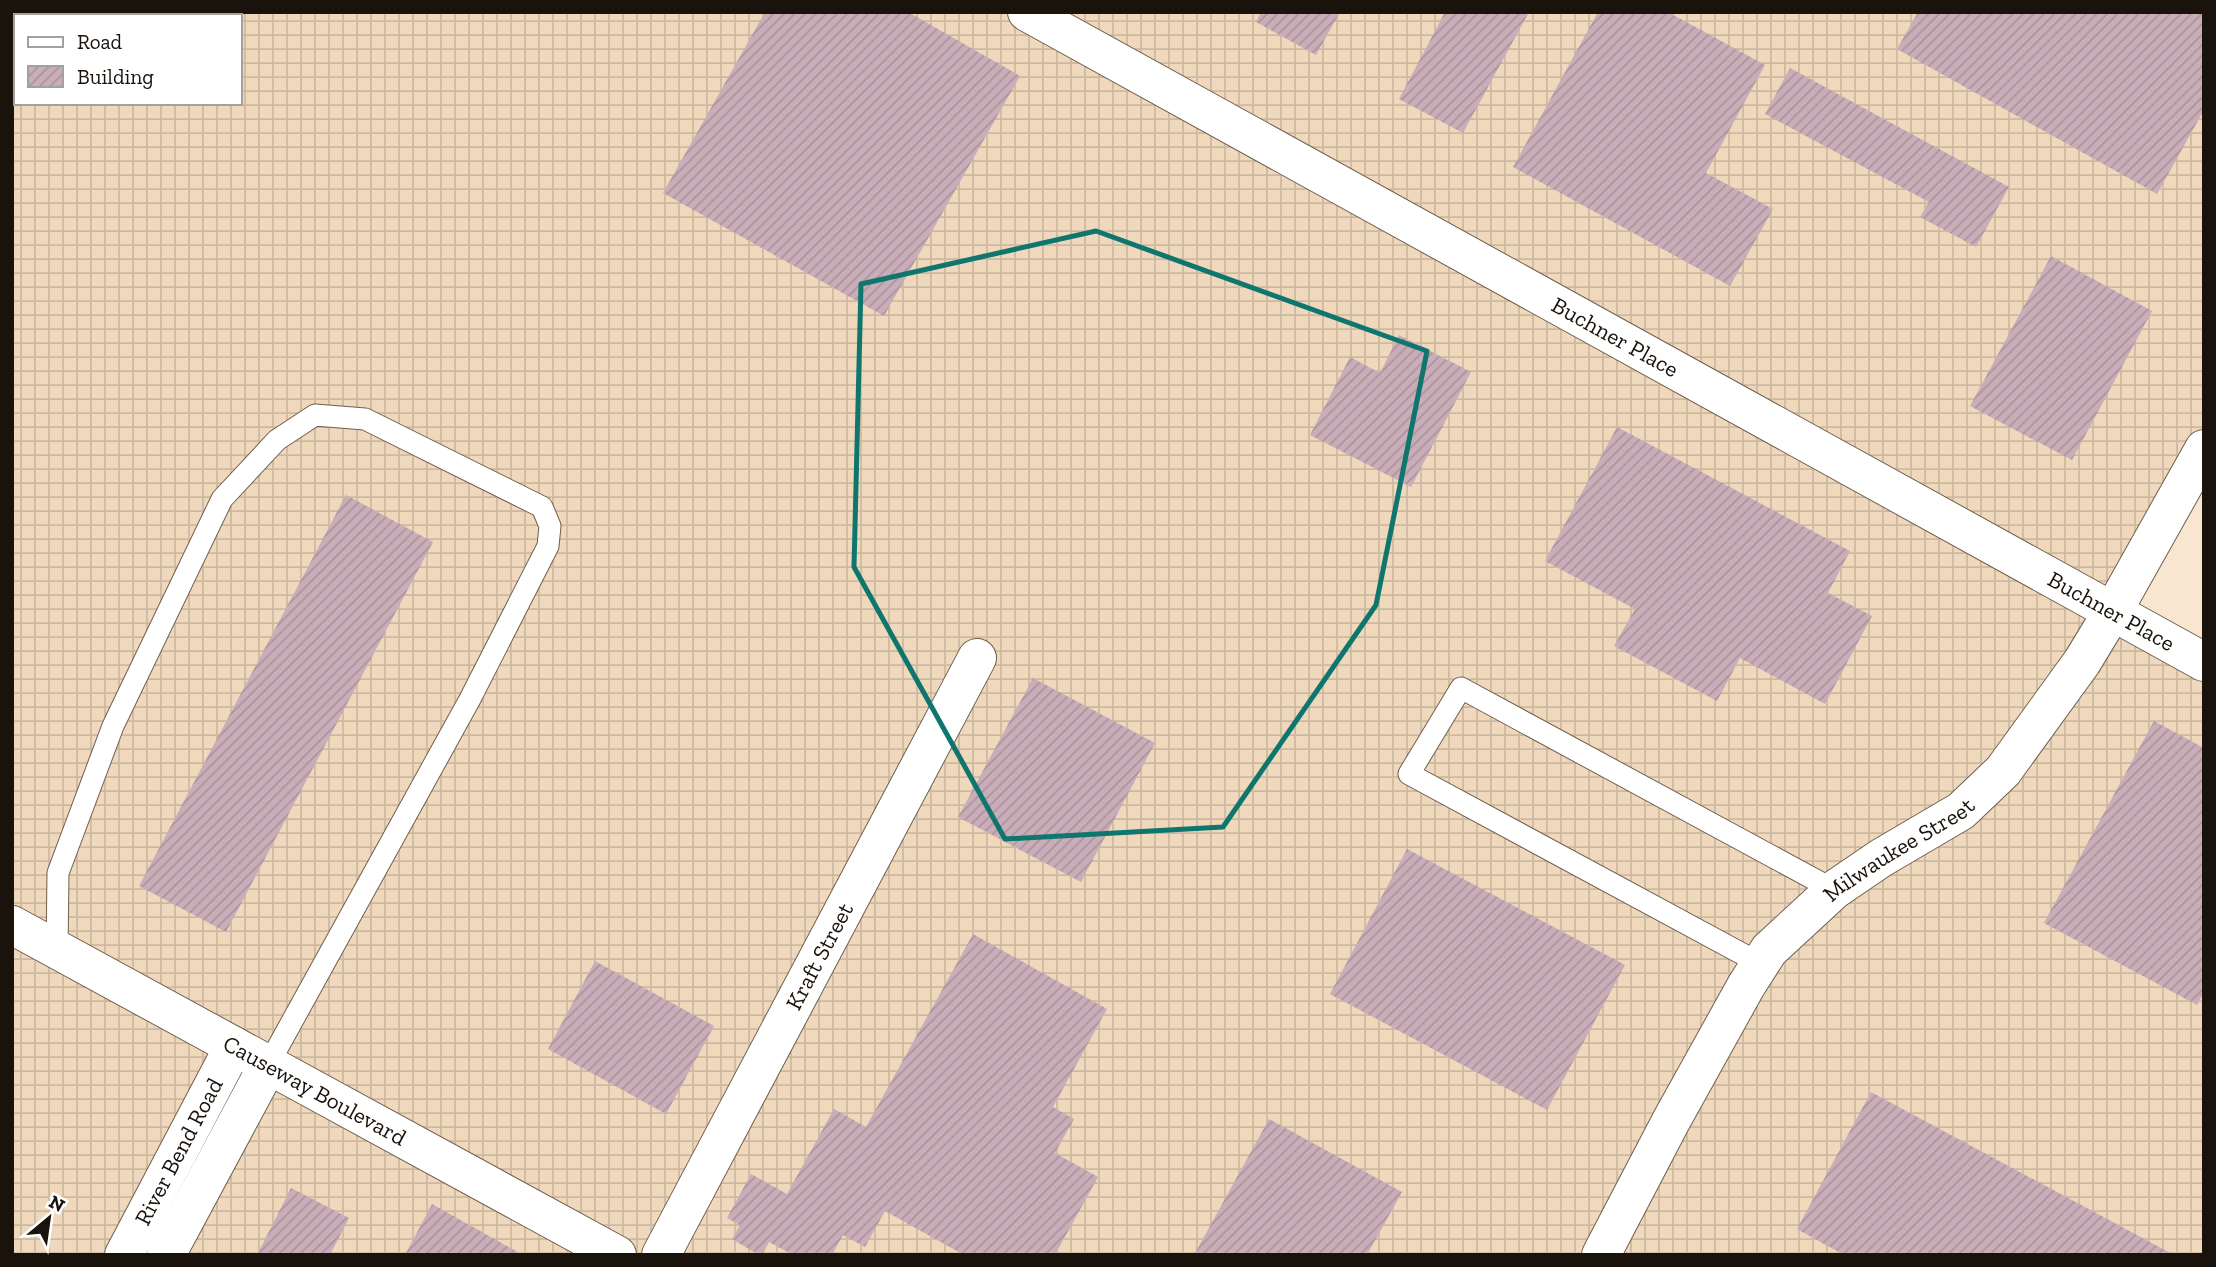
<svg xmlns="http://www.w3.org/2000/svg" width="2216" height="1267" font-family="'Zilla Slab',serif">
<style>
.industrial{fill:url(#industrial-grid)}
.water{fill:url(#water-ripples)}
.building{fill:url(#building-hatch)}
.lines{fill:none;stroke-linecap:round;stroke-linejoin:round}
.lane-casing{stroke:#6f5f4d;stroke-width:23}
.street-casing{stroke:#6f5f4d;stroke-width:40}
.lane{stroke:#fff;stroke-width:21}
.street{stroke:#fff;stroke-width:38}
.marked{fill:none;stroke:#0f766e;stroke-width:5;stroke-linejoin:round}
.labels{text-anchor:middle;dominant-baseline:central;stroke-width:5;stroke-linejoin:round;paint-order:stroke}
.street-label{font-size:23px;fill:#1a130c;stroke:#fff}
</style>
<defs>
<pattern id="industrial-grid" width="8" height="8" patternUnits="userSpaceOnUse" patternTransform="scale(1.75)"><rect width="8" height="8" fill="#f0d8bd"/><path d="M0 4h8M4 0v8" fill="none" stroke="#cdb8a1"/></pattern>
<pattern id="water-ripples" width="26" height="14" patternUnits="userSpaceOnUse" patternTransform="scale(1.75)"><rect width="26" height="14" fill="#a2c8fe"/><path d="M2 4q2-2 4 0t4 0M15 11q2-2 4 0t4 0" fill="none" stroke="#8babd8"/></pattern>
<pattern id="building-hatch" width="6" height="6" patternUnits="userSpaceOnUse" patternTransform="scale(1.75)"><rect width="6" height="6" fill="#c9adb8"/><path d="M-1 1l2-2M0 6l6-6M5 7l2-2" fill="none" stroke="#ac949d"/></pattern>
</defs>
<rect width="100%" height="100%" fill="#f9e6d1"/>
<path class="industrial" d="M81,12h2123v437l-90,162 90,51v593h-2192v-1180l4,-4v32h224v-87h-162z"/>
<path class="water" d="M12,12h69l-3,4h-62v55l-4,4z"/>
<path class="building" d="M765,12h143l112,64 -136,240 -221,-123z
M1261,12h79l-24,43 -60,-33z
M1445,12h84l-66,121 -64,-34z
M1598,12h70l97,53 -59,108 67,36 -43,77 -217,-119z
M1918,12h286v98l-47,84 -260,-145z
M1790,68l219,119 -33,60 -56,-30 9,-15 -164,-88z
M2051,256l101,55 -80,149 -102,-54z
M1399,335l72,37 -60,115 -101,-52 40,-78 30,16z
M1617,427l233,124 -22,42 44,23 -47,88 -85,-46 -23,43 -103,-55 21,-37 -90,-48z
M346,495l87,47 -207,390 -87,-46z
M1033,678l122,65 -74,139 -123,-65z
M2154,721l50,27v244l-7,13 -153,-82z
M1407,849l218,116 -78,145 -217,-116z
M973,934l134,75 -54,98 21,12 -19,34 43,24 -43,78h-91l-79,-44 -20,36 -22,-12 -11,20h-39l-24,-13 -7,13h-3l-27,-16 8,-14 -13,-7 24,-44 36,20 47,-85 32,18z
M595,961l119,65 -48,88 -118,-65z
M1871,1092l303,163h-330l-47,-26z
M1269,1119l133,73 -35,63h-173z
M291,1188l58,30 -19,37h-73z
M432,1204l91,51h-118z"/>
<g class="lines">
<g class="lane-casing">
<path id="lane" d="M57,950l1,-77 55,-147 109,-227 55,-59 38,-25 50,4 177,88 8,19 -2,20 -78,153 -202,366
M1761,964l-352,-190 52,-86 373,202"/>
</g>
<g class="street-casing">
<g id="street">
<path id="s1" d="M1027,12l1177,650"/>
<path id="s2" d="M12,925l605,330"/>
<path id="s3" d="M124,1255l110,-209"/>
<path d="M166,1255l102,-190"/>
<path id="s4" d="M661,1255l316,-597"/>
<path id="s5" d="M1601,1255l70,-134 75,-135 23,-36 65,-60 47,-32 80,-47 42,-40 79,-109 31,-51 91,-162"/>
</g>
</g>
<use href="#lane" class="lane"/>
<use href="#street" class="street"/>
</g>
<path class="marked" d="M1096,231l331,120 -51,254 -153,222 -218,12 -151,-272 7,-283z"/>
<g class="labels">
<g class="street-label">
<text stroke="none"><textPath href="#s1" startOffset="672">Buchner Place</textPath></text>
<text stroke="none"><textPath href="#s1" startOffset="1239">Buchner Place</textPath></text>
<text stroke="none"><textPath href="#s5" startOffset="513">Milwaukee Street</textPath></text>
<text stroke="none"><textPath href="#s4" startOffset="338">Kraft Street</textPath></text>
<text stroke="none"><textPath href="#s2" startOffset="345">Causeway Boulevard</textPath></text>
<text stroke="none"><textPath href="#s3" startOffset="117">River Bend Road</textPath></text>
</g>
</g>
<rect width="2216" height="1267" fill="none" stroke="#1a130c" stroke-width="28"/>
<rect x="14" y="14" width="228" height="91" fill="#ffffff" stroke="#a3a19e" stroke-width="2"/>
<rect x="28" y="37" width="35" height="10" fill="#ffffff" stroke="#a3a19e" stroke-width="2"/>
<text x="77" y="49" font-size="21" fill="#1a130c">Road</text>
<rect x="28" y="66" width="35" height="21" fill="url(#building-hatch)" stroke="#a3a19e" stroke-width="2"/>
<text x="77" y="84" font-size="21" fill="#1a130c">Building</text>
<g transform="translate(49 1218) rotate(29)" stroke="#ffffff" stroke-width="5" paint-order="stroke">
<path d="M0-5L12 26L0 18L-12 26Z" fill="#1a130c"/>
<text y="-10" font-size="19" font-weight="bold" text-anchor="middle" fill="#1a130c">N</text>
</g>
</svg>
